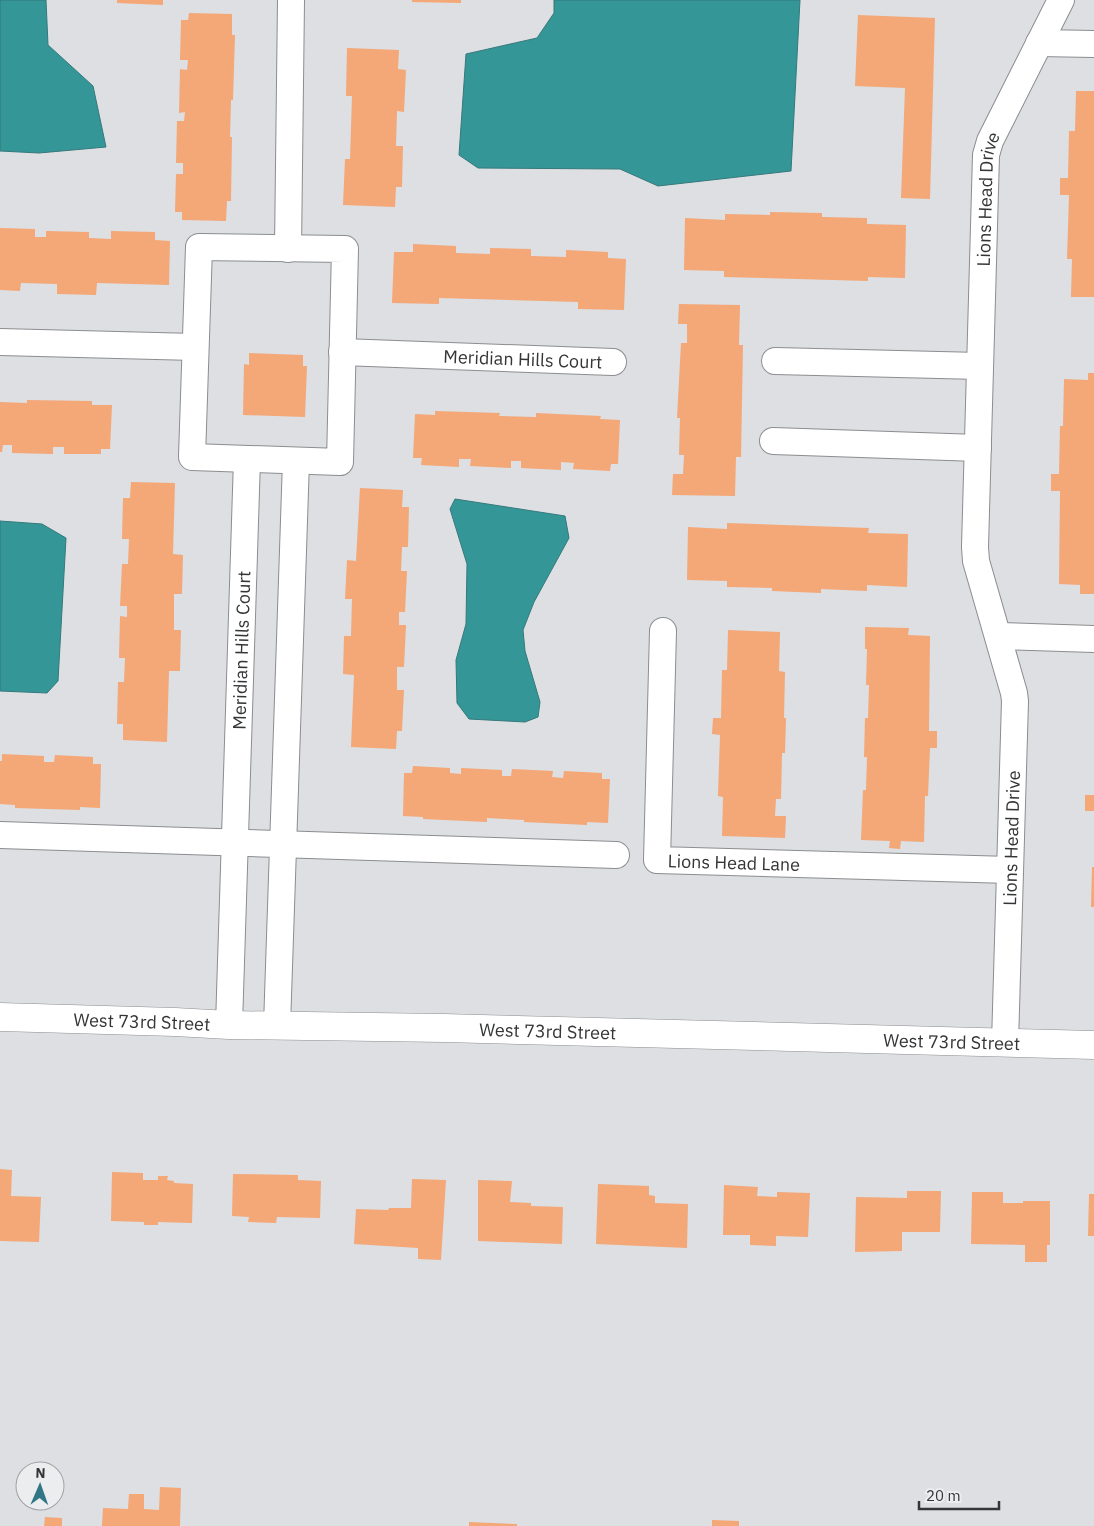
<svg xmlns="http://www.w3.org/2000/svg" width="1094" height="1526" font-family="'IBM Plex Sans',sans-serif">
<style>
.water{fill:#359698;stroke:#35797b}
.building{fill:#f4a777}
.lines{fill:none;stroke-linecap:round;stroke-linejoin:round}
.minor-casing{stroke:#8b8d8f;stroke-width:28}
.secondary-casing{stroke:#8b8d8f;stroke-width:29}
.minor{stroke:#fff;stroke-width:26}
.secondary{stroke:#fff;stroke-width:28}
.labels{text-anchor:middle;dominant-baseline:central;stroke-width:4;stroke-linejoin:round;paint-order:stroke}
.street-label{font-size:18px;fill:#343536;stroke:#ebedef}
</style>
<rect width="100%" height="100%" fill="#dddfe2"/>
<path class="water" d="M0,0h46l2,45 45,41 13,61 -67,6 -39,-2z
M554,0h246l-9,171 -133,15 -38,-17 -142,-1 -19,-13 7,-101 71,-16 17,-25z
M455,499l110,17 4,22 -35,64 -11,28 2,21 15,51 -2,15 -13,5 -56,-3 -12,-16 -1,-43 10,-36 1,-60 -17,-55z
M0,521l42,3 24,14 -8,143 -11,12 -47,-2z"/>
<path class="building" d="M117,0h46v5l-46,-2z
M412,0h49v3l-49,-1z
M189,13l43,1v21h3l-2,65h-2l-1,37h2l-1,64h-4l-1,20 -44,-1v-8h-7l1,-38h7v-11h-7l1,-42h7l1,-9 -6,1 1,-44 7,1 1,-10h-8l1,-40h7z
M858,15l77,3 -5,181 -29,-1 4,-110 -50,-2z
M347,48l52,2 -1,19 8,1 -2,42 -7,-1 -1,35h7l-1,41h-6l-1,20 -52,-2 2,-46h5l2,-63h-6z
M1076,91h18v206h-23l1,-38h-5l2,-64h-9v-17h8l1,-47h6z
M770,212l52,1v4l45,1v6l39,1 -1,53 -37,-1v4l-144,-4v-6l-40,-1 1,-52 40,2v-6l45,1z
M0,228l35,1v8h11v-6l43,1v6l22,1v-8l44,1v8l15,1 -1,44 -72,-2 -1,12 -39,-1v-10l-36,-1 -1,8 -20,-1z
M413,244l43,2v7l34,1v-6l41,1v7l35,1v-7l42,2v6l18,1 -2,51 -46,-1v-7l-139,-4v6l-47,-1 2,-51h19z
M679,304l61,1 -1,40h4l-2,112h-5l-1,39 -63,-1 1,-21h10l1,-19h-5l1,-37h-3l4,-75h6v-19h-9z
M249,353l54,2v11h4l-2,51 -62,-2 1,-51 5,1z
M1088,373h6v221h-14v-9l-21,-1 1,-93h-9v-17h8l1,-48h3l1,-47 24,1z
M27,400l65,1v4h20l-2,44h-9v5h-37v-7h-11v7l-41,-1v-8h-9l-1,7h-2v-50l27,1z
M435,411l65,2 -1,3 37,1v-4l65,3 -1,3 20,1 -2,44h-7l-1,7 -37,-2 1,-6 -13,-1v8l-40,-2v-7h-10v7l-41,-2 1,-7h-12v8l-38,-2 1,-7h-9l2,-44 20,1z
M131,482l44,1 -2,71 10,1 -1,39h-8v36h7l-1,41h-11l-2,71 -44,-2v-16h-6l1,-42h6l1,-24h-6l1,-42 7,1v-11h-7l2,-42h6l1,-25h-7l1,-41h7z
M360,488l43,2 -1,17h7l-1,40h-6l-1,24h6l-2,41h-6v13h7l-2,42h-7v23h7l-2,41h-5l-1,18 -45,-2 3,-72 -11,-1 1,-38h7l1,-37h-7l2,-39 9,1z
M727,523l142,5 -1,5 40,1 -1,53 -40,-2v6l-46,-2v4l-49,-2v-3l-45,-1v-6l-40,-1 1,-53 39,2z
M865,627l44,1 -1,7 22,1 -1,95h8v17h-7l-2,48h-3l-1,46 -23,-1 -1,8 -11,-1 1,-7 -29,-1 2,-50h3l1,-33h-3l1,-39h3l1,-33h-3l1,-36h-2z
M728,630l52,2 -1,39 6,1 -1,46h2l-1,35h-3l-1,46h-5l-1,17h11l-1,22 -63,-2 1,-39 -5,-1 2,-61 -8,-1 1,-16h8l1,-48h5z
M2,754l42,2v6h10l1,-7 38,2v7h8l-1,44 -20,-1v3l-65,-2v-3l-15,-1v-43h2z
M413,766l37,2v5l11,1v-6l41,2v6h9l1,-7 41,2 -1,6 11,1 1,-7 38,2v6h8l-2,44 -21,-1v3l-63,-3v-2l-37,-2v4l-64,-3v-2l-20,-1 1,-43h8z
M1085,795h9v16h-9z
M1092,867h2v40h-3z
M0,1169l12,1 -1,26 30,1 -2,45 -39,-1z
M112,1172l31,1v7h15v-4h10l-1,4 7,1v2l19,1 -1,39 -34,-1v3h-14v-3l-33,-1z
M233,1174l65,1v5l23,1 -1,37 -43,-1 -1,6 -28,-1 1,-5 -17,-1z
M412,1179l34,1 -5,80 -23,-1v-11l-64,-4 2,-35 32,1 1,-2h22z
M478,1180l34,1 -2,21 21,1v3l32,1 -1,37 -84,-3z
M598,1184l51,2v9l6,1v7l33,1 -1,44 -91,-4z
M724,1185l34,2 -1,9 20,1v-5l33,1 -2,44 -32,-1v10l-26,-1v-10h-27z
M907,1191h34l-1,41h-38v19l-47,1 1,-55 51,1z
M972,1192h31v11h20v-2h27v44h-3v17h-22v-17l-54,-1z
M1089,1194h5v42h-6z
M160,1487l21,1 -1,38h-78l1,-18 25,1 1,-15h15v15l15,1z
M45,1517l17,1v8h-18z
M712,1520l27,1v5h-27z
M469,1522l48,2v2h-48z"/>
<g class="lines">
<g class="minor-casing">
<g id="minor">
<path d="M1039,43l55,1"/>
<path d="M199,247l146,2 -5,213 -148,-5z"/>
<path d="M288,249l3,-249"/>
<path d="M0,342l195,5"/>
<path id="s1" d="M342,352l271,10"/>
<path d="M775,361l205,5"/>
<path d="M773,441l205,7"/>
<path id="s2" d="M663,631l-6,229 353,10"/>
<path d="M998,636l96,3"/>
<path d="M0,835l616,20"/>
<path id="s3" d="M229,1025l18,-566"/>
<path d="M277,1026l19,-565"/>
<path id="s4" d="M1005,1043l10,-342 -1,-8 -38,-132 -1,-14 11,-392 4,-14 71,-141"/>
</g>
</g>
<g class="secondary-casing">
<g id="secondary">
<path id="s5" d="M0,1017l175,5 54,3 215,3 650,17"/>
</g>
</g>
<use href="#minor" class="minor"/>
<use href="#secondary" class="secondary"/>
</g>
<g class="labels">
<g class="street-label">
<text stroke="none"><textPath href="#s4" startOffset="850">Lions Head Drive</textPath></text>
<text stroke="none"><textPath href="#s1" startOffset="181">Meridian Hills Court</textPath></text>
<text stroke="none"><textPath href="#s3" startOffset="375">Meridian Hills Court</textPath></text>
<text stroke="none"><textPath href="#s4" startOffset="205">Lions Head Drive</textPath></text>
<text stroke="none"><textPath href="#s2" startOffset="306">Lions Head Lane</textPath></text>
<text stroke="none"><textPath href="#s5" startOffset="142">West 73rd Street</textPath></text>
<text stroke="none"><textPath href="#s5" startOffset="548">West 73rd Street</textPath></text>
<text stroke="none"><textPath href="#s5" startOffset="952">West 73rd Street</textPath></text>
</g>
</g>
<g transform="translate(40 1486) rotate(2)"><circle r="24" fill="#ebedef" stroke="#a2a3a5"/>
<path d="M0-4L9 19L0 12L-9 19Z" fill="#317685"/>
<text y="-8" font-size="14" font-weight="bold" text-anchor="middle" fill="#343536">N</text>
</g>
<path d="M919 1501v8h80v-8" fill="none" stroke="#343536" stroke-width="2.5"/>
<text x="926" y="1501" font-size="15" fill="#343536" stroke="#ebedef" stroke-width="4" paint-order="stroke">20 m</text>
</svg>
